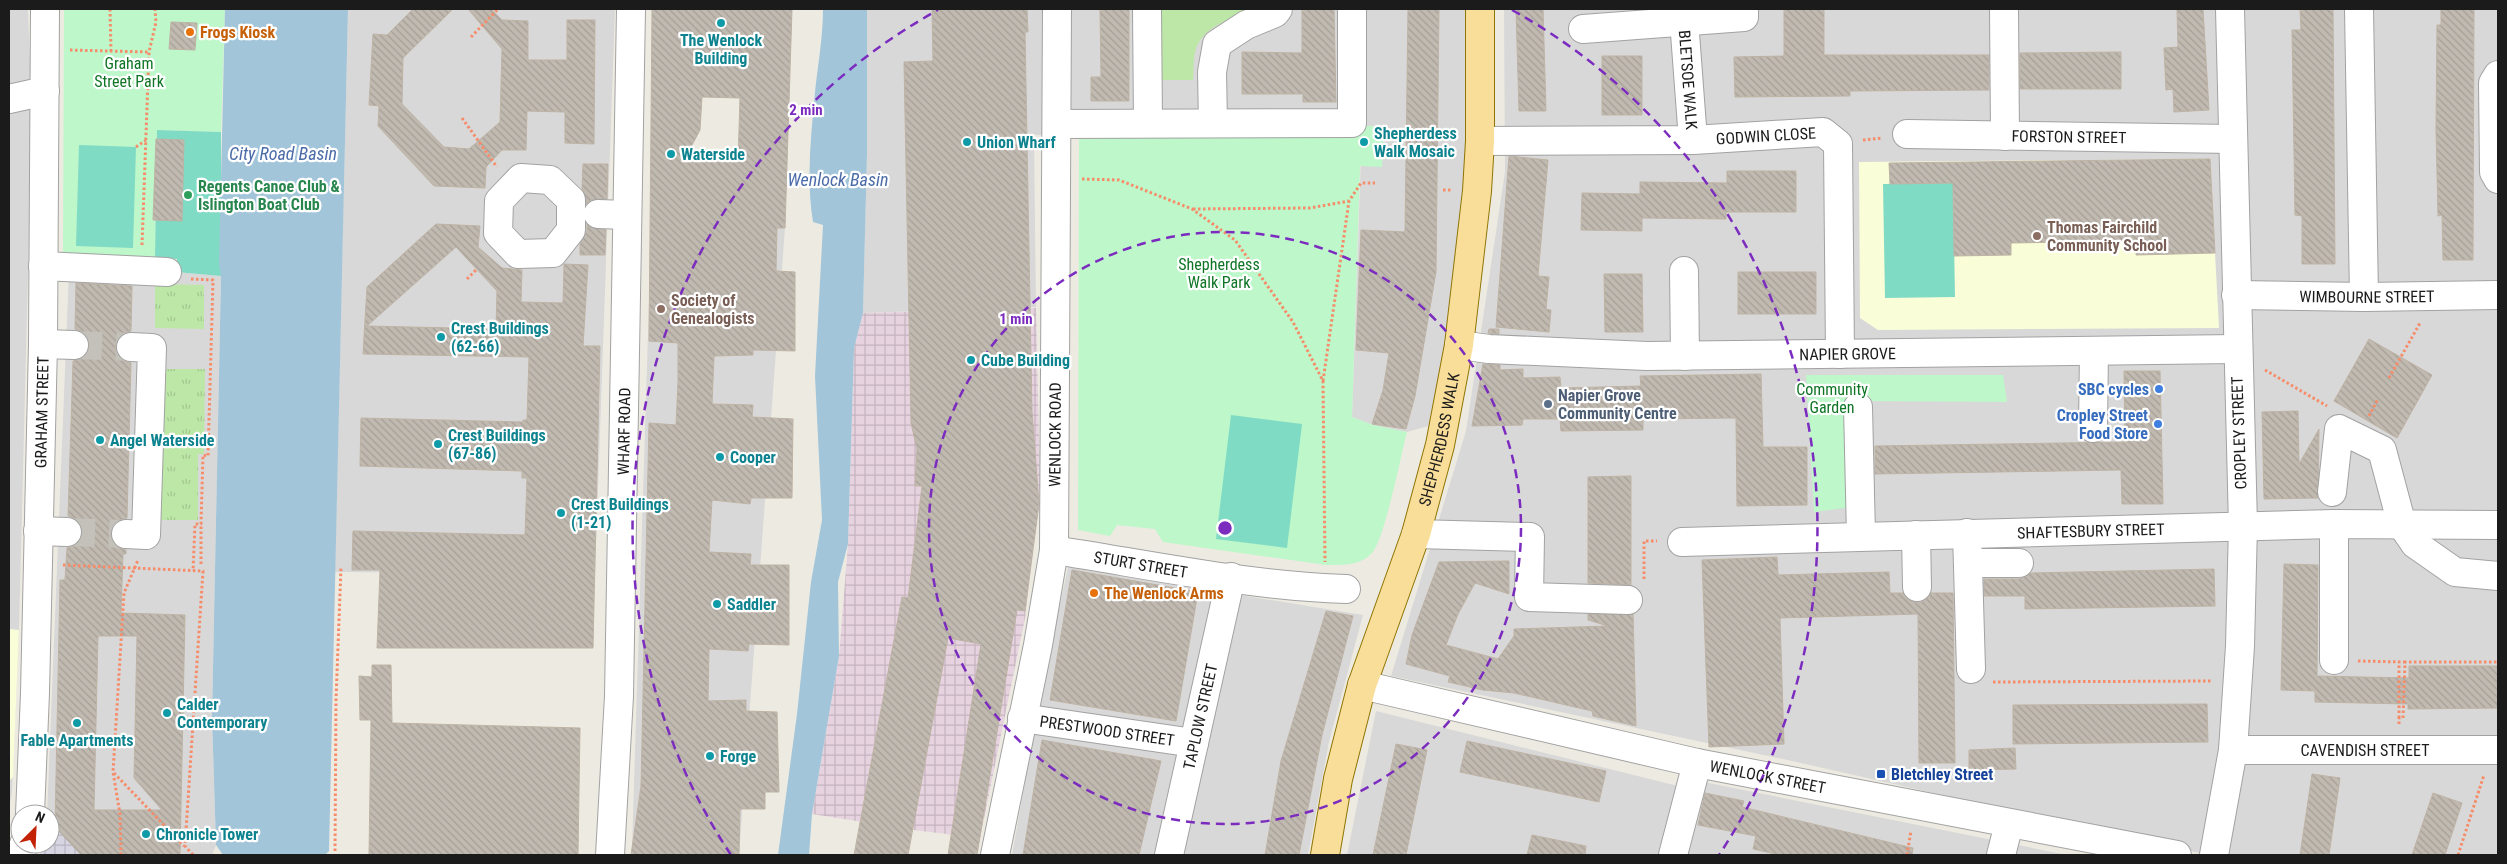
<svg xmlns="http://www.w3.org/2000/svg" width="2507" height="864" font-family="'Roboto Condensed',sans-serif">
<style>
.residential{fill:#d9d8d8}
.industrial{fill:url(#industrial-grid)}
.education{fill:#f9fed9}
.grass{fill:url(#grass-tufts)}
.park{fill:#bdf7ca}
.garden{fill:#bde7a7}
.pitch{fill:#80dbc5}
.plaza{fill:url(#plaza-grid)}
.water{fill:#a2c5da}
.building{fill:url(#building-back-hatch);stroke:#beb3a4;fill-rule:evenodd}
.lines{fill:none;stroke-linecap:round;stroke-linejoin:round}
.minor-tunnel{stroke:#c3c1b9;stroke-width:28;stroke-dasharray:28 14;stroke-linecap:butt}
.minor-casing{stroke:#a2a2a2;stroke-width:30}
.major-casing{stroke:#8f7504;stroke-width:30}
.path{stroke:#f68c69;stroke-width:3;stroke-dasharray:2.5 2.5;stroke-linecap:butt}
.minor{stroke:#fff;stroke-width:28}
.major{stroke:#f9de9a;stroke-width:28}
.ring{fill:none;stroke:#7b2cbf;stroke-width:2.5;stroke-dasharray:9 6}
.culture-dot{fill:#0f9aa8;stroke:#fff;stroke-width:2}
.food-dot{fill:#e8710a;stroke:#fff;stroke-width:2}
.leisure-dot{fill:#2e9e5b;stroke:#fff;stroke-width:2}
.education-dot{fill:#8d6e63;stroke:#fff;stroke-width:2}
.shop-dot{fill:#3f7fe0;stroke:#fff;stroke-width:2}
.service-dot{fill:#5c6f8a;stroke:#fff;stroke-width:2}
.transit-dot{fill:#1a4fb4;stroke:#fff;stroke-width:2}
.labels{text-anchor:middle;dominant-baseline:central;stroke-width:4.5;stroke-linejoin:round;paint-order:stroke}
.food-label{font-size:16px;font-weight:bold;fill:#c56008;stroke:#fff;text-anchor:start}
.culture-label{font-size:16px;font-weight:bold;fill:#0d838f;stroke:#fff;text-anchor:start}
.park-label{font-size:16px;fill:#0e7525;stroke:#fff}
.street-label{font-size:16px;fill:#1b1b1b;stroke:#fff}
.leisure-label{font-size:16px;font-weight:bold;fill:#27864d;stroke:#fff;text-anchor:start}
.education-label{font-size:16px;font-weight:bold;fill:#785e54;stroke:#fff;text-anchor:start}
.shop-label{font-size:16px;font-weight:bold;fill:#366cbe;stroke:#fff;text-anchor:end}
.service-label{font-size:16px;font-weight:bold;fill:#4e5e75;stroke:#fff;text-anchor:start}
.transit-label{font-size:16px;font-weight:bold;fill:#164399;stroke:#fff;text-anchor:start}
.water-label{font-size:18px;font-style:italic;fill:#4b6ca8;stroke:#fff}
.centre{fill:#7b2cbf;stroke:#fff;stroke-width:2.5}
.ring-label{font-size:15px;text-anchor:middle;font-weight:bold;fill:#7b2cbf;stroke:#fff;stroke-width:4.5;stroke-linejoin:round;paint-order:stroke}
</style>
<defs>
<pattern id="industrial-grid" width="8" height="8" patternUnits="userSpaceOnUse" patternTransform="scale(1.25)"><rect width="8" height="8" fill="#e6d3df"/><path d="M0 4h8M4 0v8" fill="none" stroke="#c5b5bf"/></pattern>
<pattern id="grass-tufts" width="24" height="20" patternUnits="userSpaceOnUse" patternTransform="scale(1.25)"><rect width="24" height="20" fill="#bde7a7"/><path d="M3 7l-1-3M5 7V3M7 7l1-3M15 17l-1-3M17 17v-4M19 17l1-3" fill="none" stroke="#a2c68f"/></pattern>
<pattern id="plaza-grid" width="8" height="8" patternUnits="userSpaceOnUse" patternTransform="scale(1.25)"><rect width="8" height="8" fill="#d7d5e2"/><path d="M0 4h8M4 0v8" fill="none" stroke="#b8b6c1"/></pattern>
<pattern id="building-back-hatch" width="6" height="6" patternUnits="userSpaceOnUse" patternTransform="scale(1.25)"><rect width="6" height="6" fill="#c1bab1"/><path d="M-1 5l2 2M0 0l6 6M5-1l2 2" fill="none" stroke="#a59f98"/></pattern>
</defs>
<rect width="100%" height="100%" fill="#edebe1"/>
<path class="residential" d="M9,9h19l4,108 -13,513 -7,162 -3,17z
M348,9h267l-20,565 -260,-2z
M867,9h600l-1,204 -22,189 -16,24 -21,6 -34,-7 -21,-8 10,-291 -328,9 2,172 -173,6 4,-159z
M1504,9h994v846h-290l-416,-94 -401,-85 75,-245 39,-259z
M777,228h8l-46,627h-33l-74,-7 18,-579z
M69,271l107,1 45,4 -9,441 4,128 -4,10h-167l5,-11v-30h-3z
M1068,567l295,48 -34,127 -21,113h-296l28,-157z
M1376,711l306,76 -20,68h-315z
M1704,782l363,73h-382z"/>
<path class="industrial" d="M1036,308l4,175 -15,135 -45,220 -67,-8 -101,-16 27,-158 9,-112 6,-196 9,-35z"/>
<path class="education" d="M2210,159l9,169 -341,2 -18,-12 -1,-156z
M9,629l10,1 -6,147 -4,4z"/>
<path class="grass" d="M155,284l49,1v44l-49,-1z
M154,369h51l-1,85h-6v66h-45z"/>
<path class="park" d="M64,9h161l-4,123 -64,-2 -2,128 -92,-3z
M1362,126h22l-2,41 -22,-1 -8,251 21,8 34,7c-6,23 -22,106 -35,121 -12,13 -30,12 -46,12l-163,-23 -8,-13 -38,-4 -7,11 -32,-6 1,-391z
M1806,375h197l4,27 -152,-1 -3,106 -38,5z"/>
<path class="garden" d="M1159,9h110c-28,8 -65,11 -74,43 -2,9 -1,19 -2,28h-35z"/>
<path class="pitch" d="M157,130l64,2v144l-45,-4 1,-13 -22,-1z
M79,145l57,2 -3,101 -57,-2z
M1953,183l2,114 -70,1 -2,-114z
M1231,415l71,9 -15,124 -71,-9z"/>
<path class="plaza" d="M50,826l5,1 26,28h-41l1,-11h9z"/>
<path class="water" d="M225,9h123l-19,842 -4,4h-102l-7,-10 -4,-128 9,-441 -2,-12z
M823,9h44v145l-4,159 -9,35 -6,196 -10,38 1,74 -27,158 -3,41h-31l19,-141 14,-132 11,-62 -7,-144 8,-151 -10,-3c-7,-43 -2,-86 2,-130 3,-28 8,-55 8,-83z"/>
<path class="building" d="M413,9h40l-50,49 -1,46 42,43 25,2 31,-27 2,-73 -34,-40h23l11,11 26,1v39h39v-40h28l-1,124 -29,-1v-31l-38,-1 -1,39h-24l-16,17 -1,21 -51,-2 -56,-60 1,-20 -10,-1 4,-71 14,1z
M652,9h140l-7,219h-8l-1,43 19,1v79l-42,-1v5l-39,1 -2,48 41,1 -1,12 41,2 -1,79h-41l-1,6 -38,-4 -3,52 42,2 -1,11h39v80l-40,-1 -1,7 -39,-2 -1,52 38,-1v11l31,1 2,80h-14v17h-25l-1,46h-108l10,-69 8,-363 27,2 2,-42v-40l-29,-2zM702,97l38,1 -2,64h-55l17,-32z
M932,9h95l1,23h-3l7,380 7,92 -14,107 -8,-1 -40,245h-29l33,-211 -33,-6 -40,217h-54l48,-258 6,1 14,-112h-7l2,-37 -6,-26 -7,-361 29,-1z
M1100,9h29v92h-38v-24h10z
M1302,9h32l2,93h-33v-8h-61v-42l60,1z
M1408,9h31l-3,263 -21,124 -9,33 -34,-5 11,-34 6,-37 -33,-3 5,-120 44,2z
M1516,9h27l3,102h-27z
M1784,9h40v46h165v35l-139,1v5l-115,1 -1,-40 50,-1z
M2177,9h26l6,101 -35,2 -1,-23 -7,1 -2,-42 14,-1z
M2300,9h33l2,255h-33v-48l-7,-1 -3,-185h9z
M2441,9h33l-1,251h-30l-1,-45 -4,1 -2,-87 1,-104h4z
M171,22l26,1 -2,27 -26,-1z
M2121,52v37h-101v-36z
M1602,56h40v59h-40z
M156,139l28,1 -2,81 -29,-1z
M1509,156l39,4 -10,116 11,1 -3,32 5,1 -2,22 -53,-5z
M2210,159l5,94 -79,2v-14l-125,2v12l-57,1 -1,-73 -63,1 -1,-21z
M583,164h25l-1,35 -16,1 -4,4 -5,-15z
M1727,171h69v41h-70v7l-84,-1v13l-61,-1 1,-37 58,1v-12l87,1z
M436,224l44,2 -2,21 24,21 20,2 -1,32 42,1 1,-39 24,1 -5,81h17l-7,302h-216l3,-78h-28l1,-39 172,4 2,-57h-5v-7l-162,-5 1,-48 162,4v-2h4l2,-63 -166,-3 4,-67zM456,247l41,44 -1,38 -129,-3z
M587,224l3,3 16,3 -1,25h-25v-11l7,-13z
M1738,272h78v42h-78z
M1604,274h38l1,58h-38z
M76,283l56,3 -1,45 -8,2 -5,5 -3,9 2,8 5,5 9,3 -4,155 -8,2 -6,5 -3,9 2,7 5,6 9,3v4h-3l-2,59 64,2 -5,240h-99l-26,-28 5,-247h5l2,-32 8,-2 5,-6 3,-7 -2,-9 -6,-5 -7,-3 5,-155 9,-3 5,-5 3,-7 -3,-9 -5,-5 -7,-3zM98,636h39l-3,142 28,32h-68z
M1489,329h10v5l-11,-1z
M2369,339l63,36 -35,63 -63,-37z
M1483,364l17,1v5l23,-1v9l37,-1 1,11 80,-2 -1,-10 121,-2 2,73h44v58l-70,1 -1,-88 -93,1v11l-82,1 -1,-12h-37l-1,6 -50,1z
M2124,371h36l3,133h-41l-1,-34 -246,4v-28l250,-4z
M2298,411l1,53 20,-35 -1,69 -54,1 -2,-87z
M1631,476v109l-43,-2v-106z
M1777,557l1,18 111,-3 1,21h13l7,8 8,2 7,-2 6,-8h22l2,170h-36l-1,-149 -138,4 4,126 -75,3 -7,-187z
M1509,561v33l-34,-11 -17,31 -12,31 52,14 16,-23v-7l94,-3 -20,-6v-6h45l3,112 -43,-10 -1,-5 -78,-18 -31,-3 -35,-8 2,-6 -44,-12 6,-29 27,-73z
M2284,564l34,1 -1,111 92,2v-12h89v42l-90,1v-5l-93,-2v-11l-34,-1z
M2214,569l1,37 -190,3v-13h-41v-17h35l12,-6z
M1072,570l126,22 -22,129 -126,-21z
M1326,611l27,5 -31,119 -23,120h-34l16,-94z
M372,665h19l1,58 188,5 -2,127h-209l2,-135h-11l-1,-44 13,1z
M2207,704l1,38 -195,2v-39z
M1042,740l119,21 -22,94h-116z
M1467,741l139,30 -7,31 -139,-30z
M1396,744l31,6 -21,105h-33z
M2015,748l1,21 -47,1v-20z
M2312,774l28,4 -11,77h-29z
M1705,793l39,8 -2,6 171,41 -1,7h-132l-27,-6 3,-13 -58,-11z
M2433,793l29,10 -17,52h-33z
M1532,835l54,11 -1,9h-58z"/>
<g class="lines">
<path class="minor-tunnel" d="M74,345l57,2
M67,532l59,2"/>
<g class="minor-casing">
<g id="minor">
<path d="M1147,9l1,114"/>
<path d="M2004,9l1,127"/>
<path d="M2359,9l5,288"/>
<path id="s1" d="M1684,20l9,120"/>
<path d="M1583,29l161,-12v-8"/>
<path d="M2498,75l-5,8 1,89 4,7"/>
<path d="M9,99l36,-8"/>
<path d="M1213,123l-1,-51 5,-28 29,-19 29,-12 3,-4"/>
<path d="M1057,124l295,-1v-114"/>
<path id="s2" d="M1907,134l326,5"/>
<path id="s3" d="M1480,141l213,-1 130,-8 15,12 2,210"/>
<path d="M521,178l29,2 21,20v30l-18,23 -35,1 -20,-21 1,-32z"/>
<path d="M598,214l29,1"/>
<path d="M43,266l124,6"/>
<path d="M1684,271l1,85"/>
<path id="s4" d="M2236,295l128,2 134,-2"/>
<path d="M43,344l31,1"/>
<path id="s5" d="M1459,345l30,4 158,7 590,-7"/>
<path d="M1858,407l3,129"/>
<path d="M2093,428l1,-77"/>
<path d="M2332,492l7,-63 43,21 20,75 13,19 40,28 43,4"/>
<path d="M38,531l29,1"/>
<path d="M1967,533l4,136"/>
<path d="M126,534l20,1 6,-187 -21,-1"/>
<path d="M1416,534l114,3 -1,60 99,3"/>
<path d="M1916,535l1,52"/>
<path id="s6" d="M1682,542l652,-18 164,1"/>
<path id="s7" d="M1054,550c97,15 195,36 292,39"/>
<path d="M1968,563h51"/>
<path d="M2334,660v-136"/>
<path id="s8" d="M1362,685l335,78 480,92"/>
<path id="s9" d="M1022,718l172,25"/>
<path id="s10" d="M2233,750h265"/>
<path id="s11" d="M30,814l5,-121 8,-349 2,-335"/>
<path d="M20,855l4,-11"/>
<path id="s12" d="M610,855l9,-159 12,-687"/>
<path id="s13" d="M995,855l43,-210 16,-95 3,-541"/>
<path id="s14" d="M1169,855l62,-278"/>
<path d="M1673,855l24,-92"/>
<path d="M2001,855l8,-31"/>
<path d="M2214,855l19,-105 7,-104 3,-120 -13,-517"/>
</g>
</g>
<g class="major-casing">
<g id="major">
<path id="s15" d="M1325,855l13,-76 24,-94 54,-151 24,-89 19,-100 18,-154 3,-50v-132"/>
</g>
</g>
<path class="path" d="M110,9l1,43
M471,37l27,-28
M70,50l79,2
M462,118l35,49
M1863,140l19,-2
M136,147l10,-7
M1082,179l37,1 73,29 43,31 58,82 30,59 2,181
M1443,190h9
M1193,209l117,-1 39,-7 12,-18h14
M142,245l7,-193 7,-30 -1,-13
M191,279l22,1 -5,176 -5,-1 -2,69h-6l-2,47
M467,279l10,-10
M2265,370l62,36
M2389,378l31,-55
M1323,381l26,-180
M2369,416l9,-17
M201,564v-40
M63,565l140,6 -18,275 8,9
M1644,579v-38h13
M2358,661l47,1
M1993,682l219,-1
M2399,718v-56
M2399,724v-6h4l2,-56h93
M114,773l70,73
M335,851l1,-151 5,-133
M121,855l-1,-41 -7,-42 11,-179 14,-33
M1907,855l4,-24
M2458,855l26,-80"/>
<use href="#minor" class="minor"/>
<use href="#major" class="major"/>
</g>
<g class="ring">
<circle cx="1225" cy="528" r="296"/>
<path d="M731 855A592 592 0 0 1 938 10M1512 10A592 592 0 0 1 1719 855"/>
</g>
<g class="culture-dot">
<circle cx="721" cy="23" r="5"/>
<circle cx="967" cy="142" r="5"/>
<circle cx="1364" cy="142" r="5"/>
<circle cx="671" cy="154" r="5"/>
<circle cx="441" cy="337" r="5"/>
<circle cx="971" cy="360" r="5"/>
<circle cx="100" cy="440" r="5"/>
<circle cx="438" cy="444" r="5"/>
<circle cx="720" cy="457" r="5"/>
<circle cx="561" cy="513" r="5"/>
<circle cx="717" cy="604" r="5"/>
<circle cx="167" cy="713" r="5"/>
<circle cx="77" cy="723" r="5"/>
<circle cx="710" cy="756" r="5"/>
<circle cx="146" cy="834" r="5"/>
</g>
<g class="food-dot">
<circle cx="190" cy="32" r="5"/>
<circle cx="1094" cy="593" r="5"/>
</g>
<circle class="leisure-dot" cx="188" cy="195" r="5"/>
<g class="education-dot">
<circle cx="2037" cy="236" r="5"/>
<circle cx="661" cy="309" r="5"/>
</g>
<g class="shop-dot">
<circle cx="2159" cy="389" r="5"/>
<circle cx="2158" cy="424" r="5"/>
</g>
<circle class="service-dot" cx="1548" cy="404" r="5"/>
<rect class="transit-dot" x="1876" y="769" width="10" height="10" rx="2.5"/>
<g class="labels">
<g class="food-label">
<text x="200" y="32">Frogs Kiosk</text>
<text x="1104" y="593">The Wenlock Arms</text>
</g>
<g class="culture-label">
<text x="721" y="40" text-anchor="middle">The Wenlock<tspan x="721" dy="18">Building</tspan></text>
<text x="1374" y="133">Shepherdess<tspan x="1374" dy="18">Walk Mosaic</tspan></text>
<text x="977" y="142">Union Wharf</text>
<text x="681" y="154">Waterside</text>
<text x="451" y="328">Crest Buildings<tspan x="451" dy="18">(62-66)</tspan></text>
<text x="981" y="360">Cube Building</text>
<text x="448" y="435">Crest Buildings<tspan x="448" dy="18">(67-86)</tspan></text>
<text x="110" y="440">Angel Waterside</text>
<text x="730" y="457">Cooper</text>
<text x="571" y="504">Crest Buildings<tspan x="571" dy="18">(1-21)</tspan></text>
<text x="727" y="604">Saddler</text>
<text x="177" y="704">Calder<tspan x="177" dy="18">Contemporary</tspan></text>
<text x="77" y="740" text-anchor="middle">Fable Apartments</text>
<text x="720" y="756">Forge</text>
<text x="156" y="834">Chronicle Tower</text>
</g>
<g class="park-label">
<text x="129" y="63">Graham<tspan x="129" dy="18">Street Park</tspan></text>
<text x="1219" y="264">Shepherdess<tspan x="1219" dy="18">Walk Park</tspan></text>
<text x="1832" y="389">Community<tspan x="1832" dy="18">Garden</tspan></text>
</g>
<g class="street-label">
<text stroke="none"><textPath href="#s1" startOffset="60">BLETSOE WALK</textPath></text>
<text stroke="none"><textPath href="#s3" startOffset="286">GODWIN CLOSE</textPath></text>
<text stroke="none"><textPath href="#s2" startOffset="162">FORSTON STREET</textPath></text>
<text stroke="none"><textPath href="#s4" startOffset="131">WIMBOURNE STREET</textPath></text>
<text stroke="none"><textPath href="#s5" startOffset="389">NAPIER GROVE</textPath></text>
<text stroke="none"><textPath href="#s11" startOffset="402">GRAHAM STREET</textPath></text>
<text stroke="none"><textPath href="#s12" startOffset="424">WHARF ROAD</textPath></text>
<text transform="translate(2239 433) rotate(-92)">CROPLEY STREET</text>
<text stroke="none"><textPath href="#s13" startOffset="426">WENLOCK ROAD</textPath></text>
<text stroke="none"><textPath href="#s15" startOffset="432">SHEPHERDESS WALK</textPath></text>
<text stroke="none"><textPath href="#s6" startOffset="409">SHAFTESBURY STREET</textPath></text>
<text stroke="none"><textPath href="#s7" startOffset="88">STURT STREET</textPath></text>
<text stroke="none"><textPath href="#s14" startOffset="142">TAPLOW STREET</textPath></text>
<text stroke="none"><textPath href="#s9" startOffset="86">PRESTWOOD STREET</textPath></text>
<text stroke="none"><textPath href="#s10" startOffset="132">CAVENDISH STREET</textPath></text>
<text stroke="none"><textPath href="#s8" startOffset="416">WENLOCK STREET</textPath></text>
</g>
<g class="leisure-label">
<text x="198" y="186">Regents Canoe Club &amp;<tspan x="198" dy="18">Islington Boat Club</tspan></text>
</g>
<g class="education-label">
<text x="2047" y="227">Thomas Fairchild<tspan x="2047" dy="18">Community School</tspan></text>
<text x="671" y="300">Society of<tspan x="671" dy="18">Genealogists</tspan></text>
</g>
<g class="shop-label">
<text x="2149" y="389">SBC cycles</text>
<text x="2148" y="415">Cropley Street<tspan x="2148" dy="18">Food Store</tspan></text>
</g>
<g class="service-label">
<text x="1558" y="395">Napier Grove<tspan x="1558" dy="18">Community Centre</tspan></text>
</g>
<g class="transit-label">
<text x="1891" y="774">Bletchley Street</text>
</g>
<g class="water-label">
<text x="283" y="153">City Road Basin</text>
<text x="838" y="179">Wenlock Basin</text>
</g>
</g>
<circle cx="1225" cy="528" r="8" class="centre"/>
<g class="ring-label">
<text x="806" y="115">2 min</text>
<text x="1016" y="324">1 min</text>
</g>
<rect width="2507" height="864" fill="none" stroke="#1b1b1b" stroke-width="20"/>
<g transform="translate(35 829) rotate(24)"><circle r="24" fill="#ffffff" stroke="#a4a4a4"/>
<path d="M0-4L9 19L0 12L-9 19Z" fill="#c22105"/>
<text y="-8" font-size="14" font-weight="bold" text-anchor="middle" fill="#1b1b1b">N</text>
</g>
</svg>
